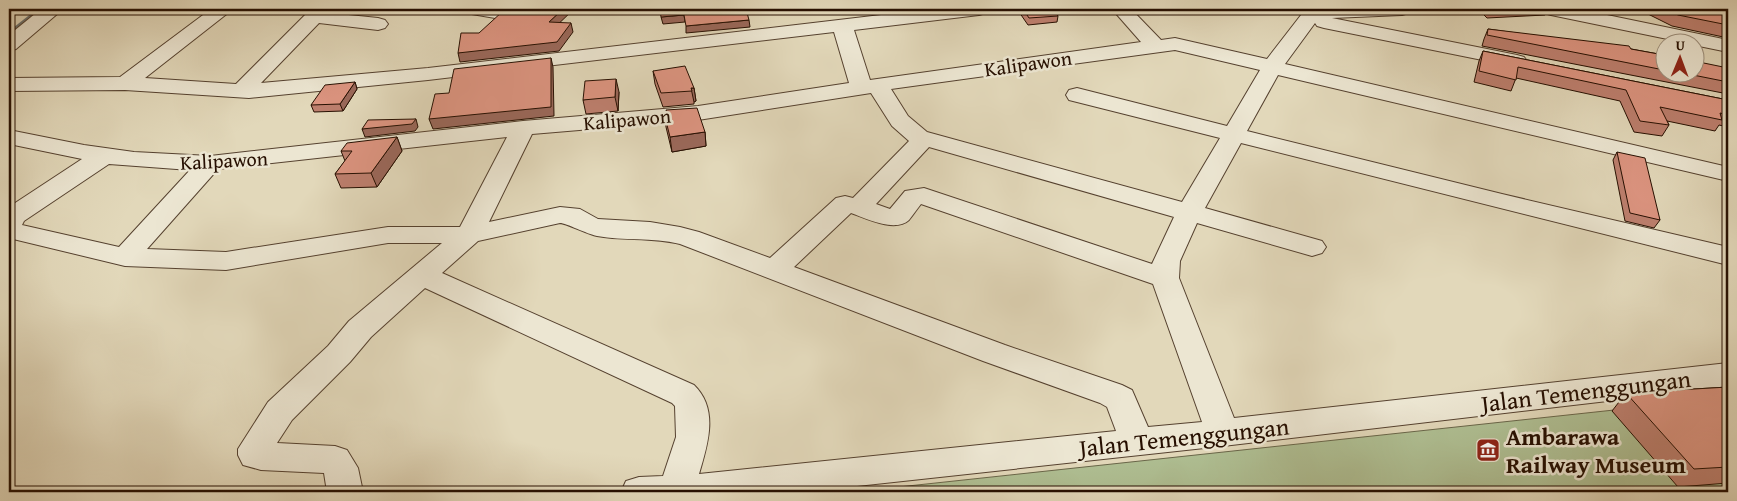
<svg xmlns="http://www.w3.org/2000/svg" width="1737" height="501" font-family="'Gentium Book Plus',serif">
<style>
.green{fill:#afbf93;stroke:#6a674a}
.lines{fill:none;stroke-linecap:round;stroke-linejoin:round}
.stream{fill:#6c7371;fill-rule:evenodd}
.minor-casing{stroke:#55412f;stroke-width:2}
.minor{fill:#ece6d2;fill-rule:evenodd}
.wall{fill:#bd7f6e;stroke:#260f01}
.shaded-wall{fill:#9a685a;stroke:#260f01}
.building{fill:#dc9480;stroke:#260f01}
.labels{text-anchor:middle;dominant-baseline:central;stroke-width:5;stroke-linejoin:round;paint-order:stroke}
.street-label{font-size:20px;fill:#260f01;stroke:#ece6d2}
.near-street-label{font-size:24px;fill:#260f01;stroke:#ece6d2}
.near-poi-label{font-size:24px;font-weight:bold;fill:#260f01;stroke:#ece6d2;text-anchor:start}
</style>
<rect width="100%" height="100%" fill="#e2d8ba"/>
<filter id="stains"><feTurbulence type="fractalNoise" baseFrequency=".004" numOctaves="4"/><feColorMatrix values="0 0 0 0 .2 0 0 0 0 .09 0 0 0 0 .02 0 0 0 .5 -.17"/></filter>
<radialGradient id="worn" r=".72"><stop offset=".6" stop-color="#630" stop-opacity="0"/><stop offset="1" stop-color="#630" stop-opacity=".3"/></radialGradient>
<path class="green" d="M1728,398v94h-876l790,-85z"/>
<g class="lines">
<path class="stream" d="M37,9h6l-32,26 -2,1v-5z"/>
<g class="minor-casing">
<path id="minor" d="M41,9h22l-47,40 -7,2v-16z
M211,9h22l-88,69 91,6 75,-75h20l-2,4 49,5 7,2 3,4 -3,4 -7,2 -59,-7 -58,60 167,-15 504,-59h57l-3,4 -7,2 -125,15 16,50 271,-38 -29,-33h19l30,31 14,-2 92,21 34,-44 12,-6h98l-2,4 -7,2 -70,3 185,37 7,2 3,4 -3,4 -7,2 -193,-39 -7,-2 -2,-3 -30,41 443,103v14l-450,-106 -31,56 255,63 226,53v18l-487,-122 -36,65 117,33 4,6 -4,6 -10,3 -115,-33 -17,38 -1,17 55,140 494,-55v24l-505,59 -421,46h-181l5,-11 13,-4 24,-1 13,-39 -1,-31 -3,-3 -247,-115 -54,49 -21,25 -58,58 -15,23 58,3 12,4 11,18 5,24h-36l-3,-19 -63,-3 -18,-5 -5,-10v-6l30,-47 60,-56 21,-25 93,-78h-54l-162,27 -101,-4 -116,-28v-31l73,-48 -73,-15v-14l75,15 50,7 76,4 313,-35 175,-15 151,-23 -15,-51 -406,48 -179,18 -124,-8 -116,1v-13l111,-1zM1175,50l85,20 -33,56 -150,-38 -8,2 -3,5 3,5 151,38 -38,64 -255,-70 -19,-16 -17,-27zM871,93l21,33 17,15 -56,57 -8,-2 -9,2 -66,60 -71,-26 -19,-5 -30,-5 -52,-3 -18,-10 -20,-2 -71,15 43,-88 166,-14zM507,137l-47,90h-72l-162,25 -79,-3 71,-80zM929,147l245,70 -22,47 -228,-76 -19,3 -15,18 -14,-5zM109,164l81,6 -71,77 -97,-22 2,-4zM921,204l232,80 49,138 -54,5 -16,-37 -10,-5 -117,-40 -211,-78 57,-54c14,5 44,20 58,7 4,-5 8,-11 12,-16zM560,223c6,0 27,11 37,13 27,5 54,1 83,8l303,117 117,42 7,4 9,24 -417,43c9,-30 20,-65 -5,-89l-252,-112 36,-32z
M463,9h66l-3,4 -25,6 -35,-6z
M1541,9h37l150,31v12l-34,-7v-3h-12l-131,-27 -7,-2z"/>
</g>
<use href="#minor" class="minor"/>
</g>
<path class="wall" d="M1017,9h36l5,7 -1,6 -29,3z
M1478,9h71l-4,6 -58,3z
M1586,9h142v29l-56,-12 -30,-15 -36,2z
M1488,29l143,20 33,6v17h30l34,-4v26l-246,-48 2,-7z
M1728,44v12l-5,-3z
M1483,51l245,49v27l-9,-2 -4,6 -48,-10 2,4 -7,11 -28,-4 -14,-31 -104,-23 -5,13 -37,-9 5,-21z
M653,71l41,17 2,13 -2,1v2l-31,3 -8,-23z
M355,82l2,7 -14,22 -29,1 -3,-7z
M619,92l-1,19 -32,3 -3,-14z
M664,113l41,19 1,14 -34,6 -6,-25z
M397,137l5,14 -25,36 -36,1 -6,-14 10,-13 -4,-10z
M1617,152l43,68 -6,8 -29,-7 -12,-61z
M1728,387v96l-50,4 -66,-76 14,-18z"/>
<path class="shaded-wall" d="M563,9h11l-23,22 -2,-9z
M684,15l1,7 -22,2 -2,-7z
M749,20l1,7 -64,6v-7z
M571,23l2,9 -14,19 -99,11 -2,-9z
M551,58l2,9 1,49 -121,13 -4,-10z
M616,79l3,13 -1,19 -3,-14z
M355,82l2,7 -14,22 -3,-7z
M691,88h3l2,13 -2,1z
M416,119l2,8 -3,4 -50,6 -3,-8z
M705,132l1,14 -34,6 -2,-15z
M397,137l5,14 -25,36 -6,-14z"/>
<path class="building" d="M512,9h51l-14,13 22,1 -14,19 -99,11 3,-20h18l24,-22z
M660,9h86l3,11 -63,6 -2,-11 -23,2z
M1023,9h30l5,7 -29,2z
M1666,9h62v16l-50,-10z
M1488,29l141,17 2,3 33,6v15l-177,-35z
M1483,51l245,49v15l-8,-2 2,7 -62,-13 9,18 -29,-4 -14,-31 -108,-23 -2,13 -37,-9z
M551,58v49l-122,12 6,-25 14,-1 5,-24z
M1694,61l34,7v14l-50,-10h16z
M685,66l9,22h-3l1,3 -31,2 -8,-22z
M616,79l-1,18 -32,3 2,-19z
M355,82l-15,22 -29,1 14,-20z
M697,108l8,24 -35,5 -6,-24h3l-1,-3z
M416,119l-4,5 -50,5 6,-9z
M397,137l-26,36 -36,1 17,-23h-11l6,-8z
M1617,152l28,6 15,62 -30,-7z
M1728,387v80l-34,2 -68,-76z"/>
<defs>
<g id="museum-square" transform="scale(1.25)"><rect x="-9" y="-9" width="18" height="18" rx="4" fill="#8f2418" stroke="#ece6d2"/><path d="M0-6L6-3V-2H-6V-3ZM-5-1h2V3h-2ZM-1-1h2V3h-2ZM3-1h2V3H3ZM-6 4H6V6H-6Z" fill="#fff"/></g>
</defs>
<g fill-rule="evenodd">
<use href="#museum-square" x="1488" y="450"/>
</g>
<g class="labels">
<g class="street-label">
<text transform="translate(1028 63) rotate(-8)">Kalipawon</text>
<text transform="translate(627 119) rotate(-5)">Kalipawon</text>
<text transform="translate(224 160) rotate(-3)">Kalipawon</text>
</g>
<g class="near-street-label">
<text transform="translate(1586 391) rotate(-7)">Jalan Temenggungan</text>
<text transform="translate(1184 437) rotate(-6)">Jalan Temenggungan</text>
</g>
<g class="near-poi-label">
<text x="1506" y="436">Ambarawa<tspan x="1506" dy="28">Railway Museum</tspan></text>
</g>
</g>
<rect width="1737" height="501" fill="none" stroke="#e2d8ba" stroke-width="30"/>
<rect x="10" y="10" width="1717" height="481" fill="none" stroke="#260f01" stroke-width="2.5"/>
<rect x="15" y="15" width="1707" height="471" fill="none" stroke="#260f01"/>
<g transform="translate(1680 58) rotate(1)"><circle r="24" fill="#ece6d2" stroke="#9d907e"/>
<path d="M0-4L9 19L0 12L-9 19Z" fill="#8f2418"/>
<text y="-8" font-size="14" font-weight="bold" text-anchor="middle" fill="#260f01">U</text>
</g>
<rect width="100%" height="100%" filter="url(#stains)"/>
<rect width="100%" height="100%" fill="url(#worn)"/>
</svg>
